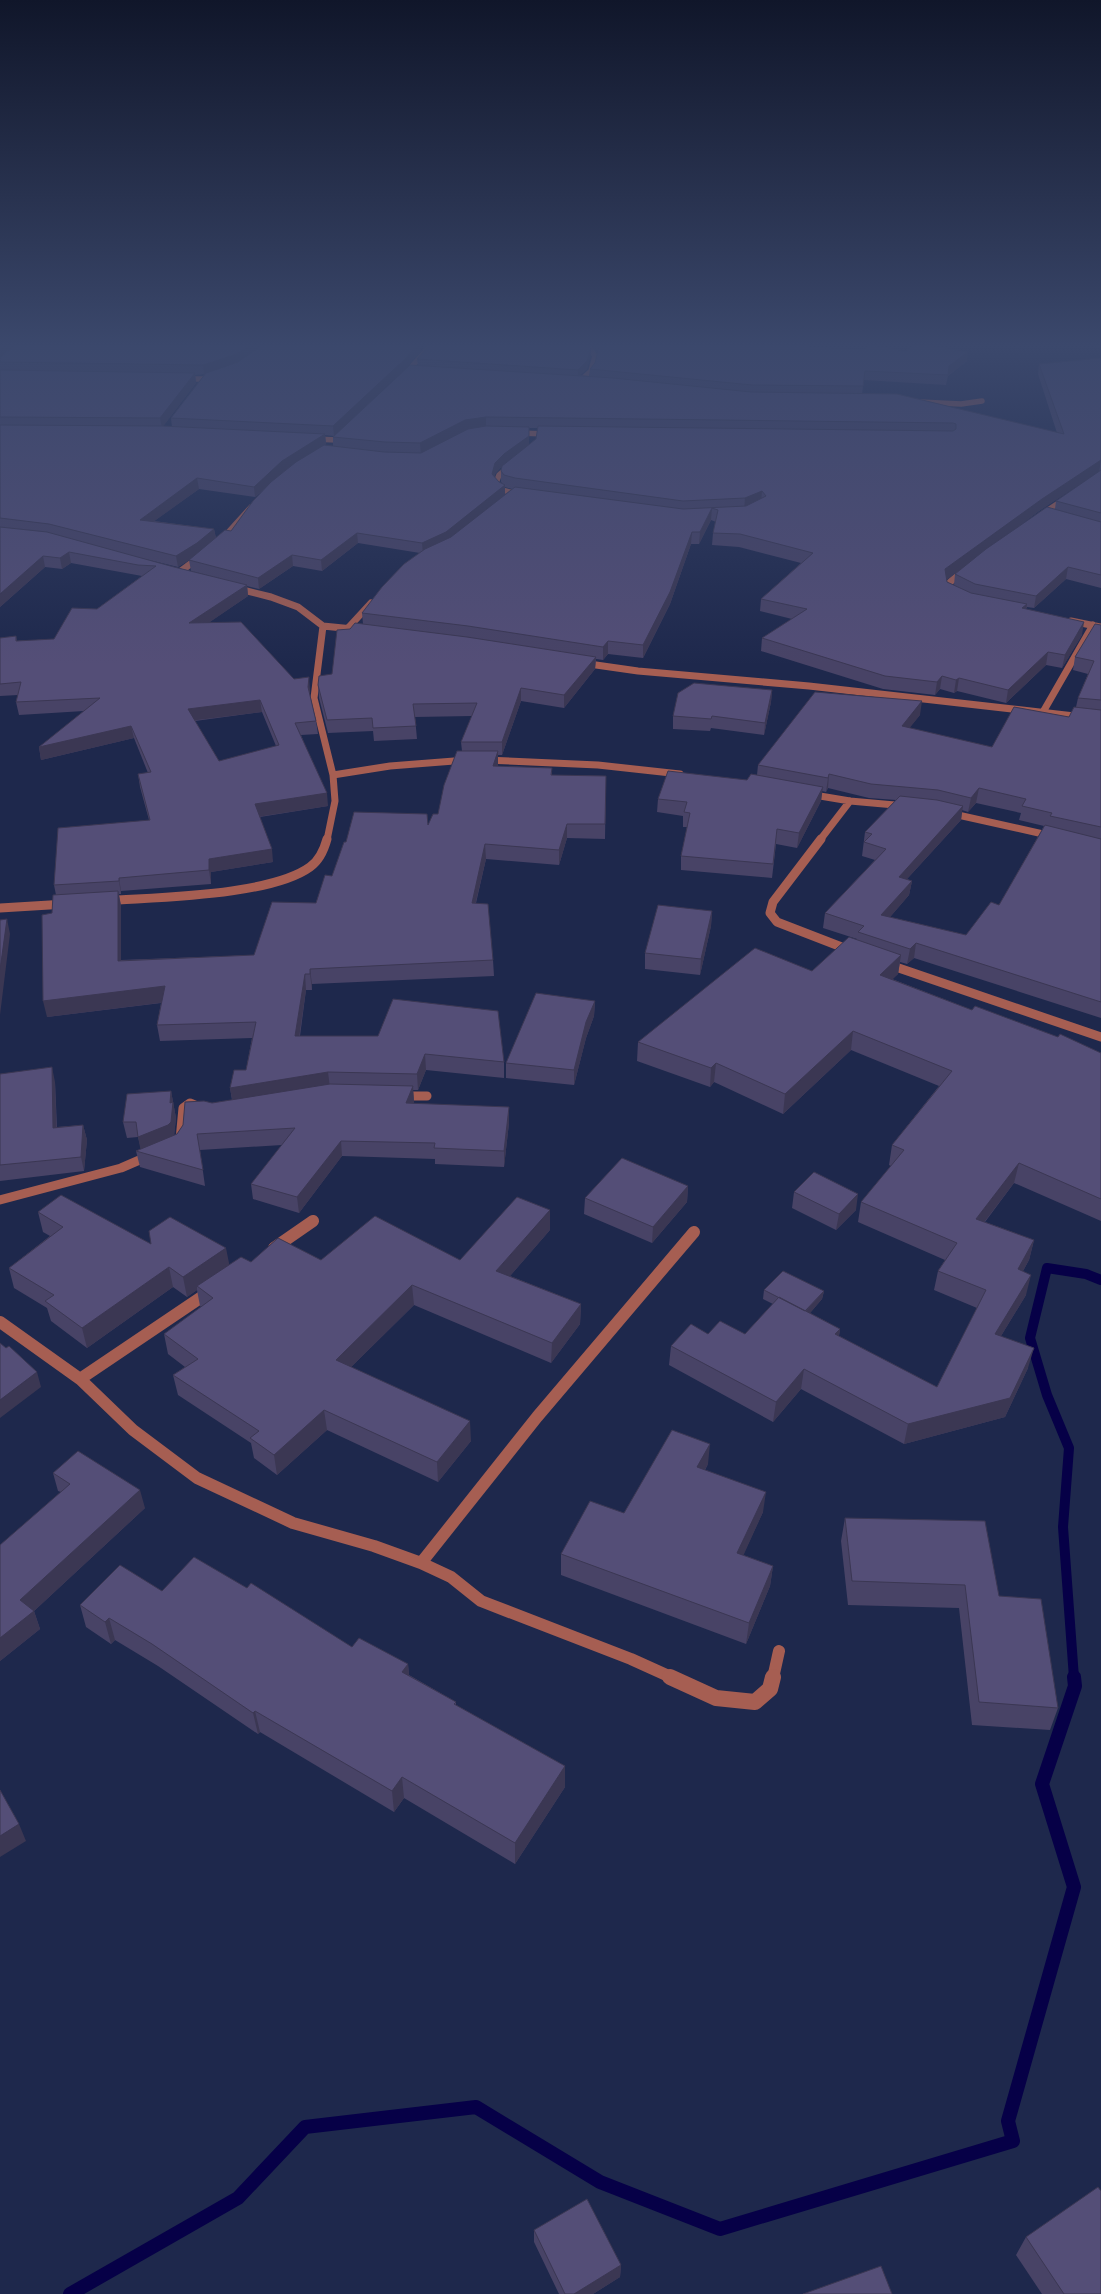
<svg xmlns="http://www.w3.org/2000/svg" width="1101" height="2294" font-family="'Varela Round',sans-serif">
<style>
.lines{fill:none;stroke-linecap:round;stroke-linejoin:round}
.stream-far1{stroke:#060047;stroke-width:10}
.stream{stroke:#060047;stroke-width:14}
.minor-far4{stroke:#a65e52;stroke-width:5.5}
.minor-far3{stroke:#a65e52;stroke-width:7}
.minor-far2{stroke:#a65e52;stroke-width:9}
.minor-far1{stroke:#a65e52;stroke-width:12}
.minor{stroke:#a65e52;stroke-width:16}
.wall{fill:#484366;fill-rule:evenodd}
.shaded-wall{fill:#3b3753}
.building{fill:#544e77;stroke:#3b3753;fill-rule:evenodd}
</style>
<rect width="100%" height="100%" fill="#1e284c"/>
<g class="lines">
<path class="stream-far1" d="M1074,1678l-11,-151 6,-79 -22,-53 -17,-57 17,-70 39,6 15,6"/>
<path class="stream" d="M70,2294l168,-96 67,-71 171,-20 124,75 120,47 293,-88 -5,-20 66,-234 -32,-103 33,-98 -1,-9"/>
<path class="minor-far4" d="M404,375l28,-31
M183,379h22l10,-3
M578,383l13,-12 4,-15 -8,-12
M919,402l42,2 21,-3
M516,433l34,1
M313,439l24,1
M510,465l-11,10 -3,8 6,7 19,5
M1039,516l27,-18
M221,540l30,-33
M196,560l4,-3"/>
<path class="minor-far3" d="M177,574l20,-15
M235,588l36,9 27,10 25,19 -9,72 19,77 2,26 -8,39
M953,594l-4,-3 -1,-7 17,-15
M1071,621l30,6
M323,626l40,4
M348,628l23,-25
M582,663l56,8 171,15 292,33
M1043,712l50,-87
M485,760l113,5 82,9
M333,775l57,-9 77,-6
M808,794l42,7 56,5
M949,813l103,23
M820,840l30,-39"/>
<path class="minor-far2" d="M821,839l-48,63 -3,11 7,9 75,29
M106,901c51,-4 164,-5 204,-34 10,-7 14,-17 17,-28
M0,908l66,-4
M887,964l214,73
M400,1096h27
M178,1142l2,-2 3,-32 7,-5 7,3
M0,1200l121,-32 30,-13"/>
<path class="minor-far1" d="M274,1248l39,-27
M0,1322l80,57 53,51 64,48 96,45 81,23 47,17 30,14 30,24 150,58 42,19
M80,1379l129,-87
M421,1563l116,-146 157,-185
M773,1678l6,-27"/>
<path class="minor" d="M670,1677l46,21 39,4 15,-13 3,-12"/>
</g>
<path class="wall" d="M0,344h15l-14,13 259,-10 4,-3h157v6l-15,18 -40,37 52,-40 -1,-6 174,-10 -1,8 -3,12 -7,6 9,1 1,-7 5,-6 3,-10 -8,-9h218v3l159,14 -19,15 -2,9 -82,-5 -2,14 195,39 -19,-59 1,-10 62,-6v230l-35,-9 -32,29 -7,-1 -1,2 56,26 -20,33 -16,-3 -40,38 -49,-12 -3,2 -14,-4 -5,6 -52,-6 -122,-38 1,-13 30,-19 -32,-8 1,-12 40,-36 -62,-16 -27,-2 1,-12 3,-11 -5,-2 -12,24h-8l-21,60 -27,54 -35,-4 -5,6 -7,-1 -1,10 -31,39 -43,-7 -19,54h-4v11l54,2v7l54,1 -1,63 -38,-1 -8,27 -73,-6 -10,44 17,57 1,16 -182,8v6h-6l-6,46 204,26v16l-78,-8 -8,20h-5l1,12 -1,2 96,3v16l-5,44 -69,-3v-5l-93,-3 -43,57 -46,-14 -2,-15 31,-39 -82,5 5,36 -65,-19 -4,-16 5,-2 -3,-12 -11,1 -4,-16 48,-31 5,27 -2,17 3,-1 35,-31 20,-3 -2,-12 16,-18 6,-32 -92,3 -3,-16 4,-22 -114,14 5,-104 4,-18 -2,-10 95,-65 -9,-33 -2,-13 10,-1 -14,-35 -93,22 -2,-13 45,-36 -65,4 -3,-13 2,-7 -18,1v-58l16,-2 1,5 37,-2 43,-30 45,-33 -71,-13 -9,6 -17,-2 -45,40zM205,374l-34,44 1,9 -9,-1 33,-43 -1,-8zM529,428h9l-2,11 -7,6zM325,435l9,1 -1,1v9l-17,4 10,-6zM515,456l-14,15v11l2,2 -4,-2 -5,-5 1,-3 9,-10zM1099,471l-43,30 -1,8 -52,29 36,-27zM505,487l7,2 -7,5zM199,489l56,8 9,-7 -33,41 -15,7 -2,-9 -60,-8zM358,543l62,10 -58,60 1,11 -13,5 -18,45 -14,11 1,13 9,35 45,-2 1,10 43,-2 -2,-22 57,-1 -11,26 1,9 -24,63 -10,11 -82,17 -14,34 -16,27 -62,52 -133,5v-54l-2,-12h2v-3l90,-7v-12l62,-10 -13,-45 68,-11 -27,-71 17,-1 -2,-13 -6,-27v-5l-102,-66 40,-27 -1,-10 12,3 34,-23 29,5zM124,554l54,13 11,-7 2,11 28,7 -45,-11zM968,564l-13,10 -1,11 -7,-3v-3zM262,712l14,34 -57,15 -24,-40z
M554,344h29v1z
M1091,344h10v5z
M1101,625v393l-187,-60 -7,6 -7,-2 -2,12 -6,5 80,31 129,43v168l-87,-38 -29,39 49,18 -5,20 -6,11 3,24 -25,41 27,32 -23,49 -101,27 -103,-55 -28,33 -104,-57 2,-19 37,-12h37l28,-30 -10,-5 1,-9 60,1 -2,8 -12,14 30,16 -1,7 98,51 40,-79 -43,-18 4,-19 7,-11 -87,-38 3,-20 30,-36 -2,-1 3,-20 47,-59 -88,-36 -68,64 -69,-32 -4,5 -73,-26 1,-19 174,-71 45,-31v-1l-34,-11 2,-15 50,-53 -13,-4 3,-24 31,-32 -27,-2 -41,-10 -2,4 -4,-1 -1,10 -24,47 -21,-4 -4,34 -91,-8v-14l6,-29h-4v-11l-26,-4 1,-13 89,-19 10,-5 1,-10 162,-50 -11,13 83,19 77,-30 7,-10 2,-9 10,-24 -15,-4 2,-13zM976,803l45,10 -2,7 25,6 -45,79 -33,30 -76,-18 19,-22 3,-14 -5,-2 54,-59 1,-10 6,2z
M772,690l-1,12 -7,33 -53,-7 -1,3 -37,-2v-13z
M712,911l-1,15 -11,49 -55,-6v-16z
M595,1001l-1,15 -8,22 -12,47 -68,-7v-15z
M0,1074l55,8 2,45 26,-2 4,15 -3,31 -84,10z
M688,1186l-1,16 -35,41 -68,-29 1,-16z
M794,1192l62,18 -20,20 -44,-22z
M38,1212l113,32 78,21 22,-3 70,-2h139l90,-30 -40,46 71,28 -1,20 -29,39 -137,-58 -63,62 120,74 -33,41 -111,-52 -50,45 -23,-17 -3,-15 -73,-48 -5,-20 12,-8 -17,-13 -4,-20 37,-27 -1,-1 -3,-16 -10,7 -14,-10 -86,61 -36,-27 -4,-13 -33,-20 -5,-20 41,-32 -7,-4z
M708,1464l-3,6 58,42 -20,43 30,11 -3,20 -24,58 -185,-69v-21l63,-41z
M53,1473l92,35 -111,103 6,18 -40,32v-116l61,-53 -3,-1z
M845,1518l154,78 59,112 -8,22 -78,-5 -13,-117 -111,-3 -7,-64z
M162,1591l190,56 56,17 1,11 47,27v3l109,61v21l-50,77 -111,-66 -10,14 -134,-80 -2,2 -100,-68 -43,-26 -4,4 -25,-17 -6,-22z
M534,2230l87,35 -1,12 -27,17h-34l-25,-52z
M1026,2237l75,57h-59l-26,-39z"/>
<path class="shaded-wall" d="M2,344h13l-15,13v-11z
M251,344h9v3l-25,17 -31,11 -1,-10z
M418,344h3v6l-15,18 -72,68 -1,-10z
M591,349l-1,8 -3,12 -9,8v-7z
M968,352l-1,9 -20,15 2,-10z
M195,373l1,10 -34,45 -2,-10z
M486,417v11l-65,27 -1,-12 45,-23z
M529,427v19l-25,18 -9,10 -3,10v-10l3,-11z
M325,434l1,10 -43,28 -28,25 -1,-10 28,-26z
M1101,460l-2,12 -60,39 -95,71 1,-13 97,-70z
M197,478l2,11 -57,41 -2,-10z
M505,485v11l-58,46 -24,12 -1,-11z
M762,491l-1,12 -17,7 1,-12z
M712,508l-1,12 -12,24 1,-12z
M214,529l2,10 -17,15 -21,13 -2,-11z
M692,532l-1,12 -21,60 -27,54v-13z
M357,533l1,10 -36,28 -1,-11z
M69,552l2,11 -9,6 -2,-11z
M292,555l1,11 -34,23 -1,-11z
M43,556l2,11 -45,40v-13z
M1068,567l-2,12 -32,29 2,-12z
M247,585l1,11 -57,39 -2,-12z
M1027,604l-2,13 -3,-9z
M1084,622l-2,13 -20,33 3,-13z
M608,641v13l-5,6v-13z
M1048,652l-2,13 -40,38 2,-13z
M596,657l-1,12 -31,39v-13z
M942,676l-2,13 -5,6 2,-13z
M309,677l1,12 -1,10 -1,-12z
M959,678l-2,13 -3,2 2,-13z
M521,688v13l-19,54v-13z
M772,690l-1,12 -7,33 1,-12z
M260,700l2,12 -73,9 -1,-12z
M922,701l-2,14 -20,25 2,-14z
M131,726l3,12 -93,22 -2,-13z
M498,751v14l-5,15v-14z
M829,774l-1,14 -2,4 2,-14z
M823,787l-2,14 -24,47 2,-15z
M979,788l-3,15 -8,9 3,-14z
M327,793l1,13 -71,11 -2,-13z
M963,806l-2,14 -65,71 3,-14z
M567,824v14l-8,27v-15z
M485,844l1,15 -14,59v-15z
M272,849l1,13 -62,10v12l-2,-14v-11z
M119,878l2,13v3l-2,-13z
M912,881l-3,14 -30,35 2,-15z
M118,891l3,15v70l-3,-15z
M712,911l-1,15 -11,49 1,-16z
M7,919l3,15 -10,81v-45z
M916,943l-2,15 -7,6 3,-15z
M901,955l-3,19 -20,20 2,-19z
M310,969l2,15v6l-2,-16z
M305,974l1,16 -9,62 -2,-16z
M165,986l2,16 -120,15 -4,-16z
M595,1001l-1,15 -8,22 -12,47v-15l12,-48z
M853,1031l-2,19 -68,64 2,-20z
M425,1054l1,16 -8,20 -1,-16z
M716,1063l-2,19 -4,5 1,-19z
M52,1067l3,15 2,60 -4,-14z
M328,1072l2,16 -97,16 -3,-16z
M413,1086l1,16 -7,17 -1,-16z
M171,1091l5,27 -2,20 -33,14 -3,-15 32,-34z
M509,1107v16l-5,44v-16z
M83,1125l4,15 -3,31 -3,-14z
M341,1141l1,15 -43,57 -2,-16z
M1019,1163l-5,20 -42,55 4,-19z
M688,1186l-1,16 -35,41 1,-16z
M858,1194l-2,16 -20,20 3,-16z
M550,1210v20l-53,61 -1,-20z
M1034,1240l-5,20 -16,29 5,-20z
M226,1248l4,20 -33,18v4l-10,7 -4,-20z
M169,1267l4,20 -86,61 -5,-20z
M1031,1275l-5,20 -36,59 5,-20z
M412,1285l2,20 -76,75 -2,-20z
M824,1291l-2,8 -18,21 1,-8z
M581,1304l-1,20 -29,39 1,-20z
M840,1329l-3,20 -2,-15z
M1034,1348l-6,20 -23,49 -101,27 4,-20z
M804,1369l-3,20 -28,33 3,-20z
M37,1372l4,15 -41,31v-18z
M324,1410l3,20 -50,45 -3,-20z
M470,1421l1,20 -33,41 -1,-20z
M710,1444l-2,20 -13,24 2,-21z
M140,1490l5,18 -112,104 1,-1 6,18 -40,32v-23l20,-38z
M766,1492l-3,20 -28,62 2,-21z
M773,1566l-3,20 -24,58 3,-21z
M109,1618l6,22 -4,4 -6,-22z
M408,1664l2,22 -8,-14z
M255,1711l5,21 -2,2 -5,-21z
M565,1766v21l-50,77v-21z
M402,1777l2,21 -10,14 -2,-21z
M19,1824l7,17 -26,16v-21z
M621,2265l-1,12 -27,17h-19z"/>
<path class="building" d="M15,344h236l-3,3 -14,8 -31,10 -203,-3v-5h1z
M264,344h154l-13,15 -72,67 -162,-8 35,-45 32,-11z
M431,344h84l73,1 3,4 -4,12 -9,9 -161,-11z
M598,344h210v3l57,3 6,-5 34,6 10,-7h7l46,8 -19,14 -1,9 -83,-4 -2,15 -111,-1 -162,-16 5,-6 4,-17z
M1101,358v102l-59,39 -97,70 2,13 24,11 56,11 -5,4 62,14 -19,33 -17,-3 -40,38 -49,-12 -3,2 -14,-4 -5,6 -52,-6 -123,-38 45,-29 -46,-10 52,-46 -73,-19 -27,-1 5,-23 -6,-2 -12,24h-8l-22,60 -27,53 -35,-4 -5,6 -135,-21 -106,-13 20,-26 22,-23 21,-15 26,-12 64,-50 168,22 63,-3 20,-10 -4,-5 -17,7 -62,3 -168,-23 -11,-3 -3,-4 1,-5 34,-27 2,-13 415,5 3,-2v-5l-3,-1 -467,-6 -21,3 -45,23 -35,-1 -52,-5 77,-72 203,13 138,14 146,2 167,40 -25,-70z
M0,370l195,3 -35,45 -160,-1z
M0,425l162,1 163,8 -43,27 -28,26 -57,-9 -57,42 74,9 -17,14 -21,13 -127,-32 -49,-6z
M486,426l43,1v9l-25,18 -9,9 -3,11 7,8 6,3 -59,47 -24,11 -65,-10 -36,27 -29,-5 -34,23 -69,-18 36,-30 6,1 22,-30 18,-19 25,-20 28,-17 60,7 37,1 47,-24z
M1101,470v43l-45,-12z
M1047,507l54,15v53l-33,-8 -32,29 -61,-12 -20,-10 31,-25z
M0,527l47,5 127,35 73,18 -58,38 52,-1 53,57 15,-2 -1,10 8,34 -21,2 32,70 -72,11 17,45 -63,10v11l-90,8v3l-65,4 4,-57 92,-8 -12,-46 13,-2 -20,-46 -92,21 61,-49 -84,4 5,-20 -21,2v-46l16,-2v5l38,-2 18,-31 25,1 59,-43 -18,-1 -69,-13 -9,6 -17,-2 -43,38zM260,700l19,45 -60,16 -31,-52z
M355,623l112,14 129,20 -32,38 -43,-7 -19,54h-41l16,-39 -64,1 3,22 -43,2 -1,-10 -45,2 -9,-35 1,-9 13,-2 5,-44 13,-1z
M1095,624l6,1v75l-23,-2 16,-37 -19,-4z
M694,683l78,7 -7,33 -53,-7 -1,3 -38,-3 5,-23z
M815,692l107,9 -20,25 90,21 22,-40 55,10 5,-10 27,3v117l-51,-11 2,-3 -30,-7 4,-7 -47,-11 -8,10 -33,-8 -67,-6 -42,-10 -1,4 -70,-13z
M457,751h41l-5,15 59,2 -1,7 55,1 -1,48h-38l-8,26 -74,-6 -13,59 16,1 5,56 -183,9v5h-5l-10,62h83l15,-37 105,12 6,51 -79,-8 -8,20 -89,-2 -98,16 4,-18h12l10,-48 -99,3 8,-39 -122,15 -1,-86 10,-2 1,-18 65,-4v70l136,-6 18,-53 44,1 9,-28 7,1 12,-34h2l8,-30 73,2 1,11 5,-11h5l6,-29z
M668,771l79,9 4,-6 72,13 -24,46 -22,-4 -4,35 -92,-8 9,-43 -6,-1 3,-10 -29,-3z
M900,796l37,4 26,6 -64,71 13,4 -31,34 85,20 25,-33 8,3 46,-80 56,14v163l-185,-59 -6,6 -52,-17 6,-6 -39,-13 61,-64 -22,-7 8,-8 -7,-2z
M658,905l54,6 -11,48 -56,-6z
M7,919l-7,51v-50z
M849,937l52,18 -21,20 92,35 3,-4 83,31 2,-3 41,19v146l-82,-36 -43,56 58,21 -16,29 13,6 -36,59 39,14 -24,50 -102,26 -104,-55 -28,33 -105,-56 20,-22 17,10 12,-13 25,13 34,-37 61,32 -5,5 102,53 49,-97 -48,-19 19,-28 -96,-41 43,-52 -12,-5 60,-74 -99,-40 -68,63 -69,-31 -5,5 -73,-26 117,-94 57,23z
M536,993l59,8 -9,21 -12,48 -68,-7z
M52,1067l1,61 30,-3 -2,32 -81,8v-91z
M330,1084l83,2 -7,17 103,4 -5,44 -70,-3 1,-5 -94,-2 -44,56 -46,-13 44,-56 -98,6 6,36 -67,-19 41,-17 6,-9 2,-23 19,-1 8,2z
M171,1091l-1,12 3,-1 -2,20 -3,3 -30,12 -2,-15h-13l4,-28z
M622,1158l66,28 -35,41 -68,-29z
M814,1172l44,22 -19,20 -45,-22z
M61,1195l90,49 -2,-13 21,-14 56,31 -43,29 -14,-10 -87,61 -37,-27 9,-6 -45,-27 54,-41 -25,-15z
M517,1197l33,13 -54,61 85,33 -29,39 -140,-58 -76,75 134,61 -33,41 -113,-52 -50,45 -24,-17 9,-7 -86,-56 25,-16 -34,-25 49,-36 -16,-12 44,-29 10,5 27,-24 43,22 54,-44 85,44z
M783,1271l41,20 -19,20 -41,-21z
M0,1343l6,5 3,-2 28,26 -37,28z
M672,1430l38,14 -13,23 69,25 -29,61 36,13 -24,57 -188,-69 29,-53 34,12z
M78,1451l62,39 -120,110 14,11 -34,27v-93l70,-61 -17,-11z
M845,1518l140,3 14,75 42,3 17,109 -79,-6 -14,-117 -113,-4z
M194,1557l53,31 4,-5 101,64 7,-9 49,26 -6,8 54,30 -2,2 111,62 -50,77 -113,-66 -10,14 -137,-80 -2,2 -101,-69 -43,-26 -4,4 -25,-17 40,-40 42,26z
M0,1790l19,34 -19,12z
M1098,2187l3,4v103h-37l-38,-57z
M587,2199l34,66 -47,29h-9l-31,-64z
M881,2266l11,28h-89z"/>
<linearGradient id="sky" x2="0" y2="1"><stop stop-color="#10162a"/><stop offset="0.52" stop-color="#3b486c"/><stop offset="1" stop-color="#3b486c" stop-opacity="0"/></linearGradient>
<rect width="1101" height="665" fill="url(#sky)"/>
</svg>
